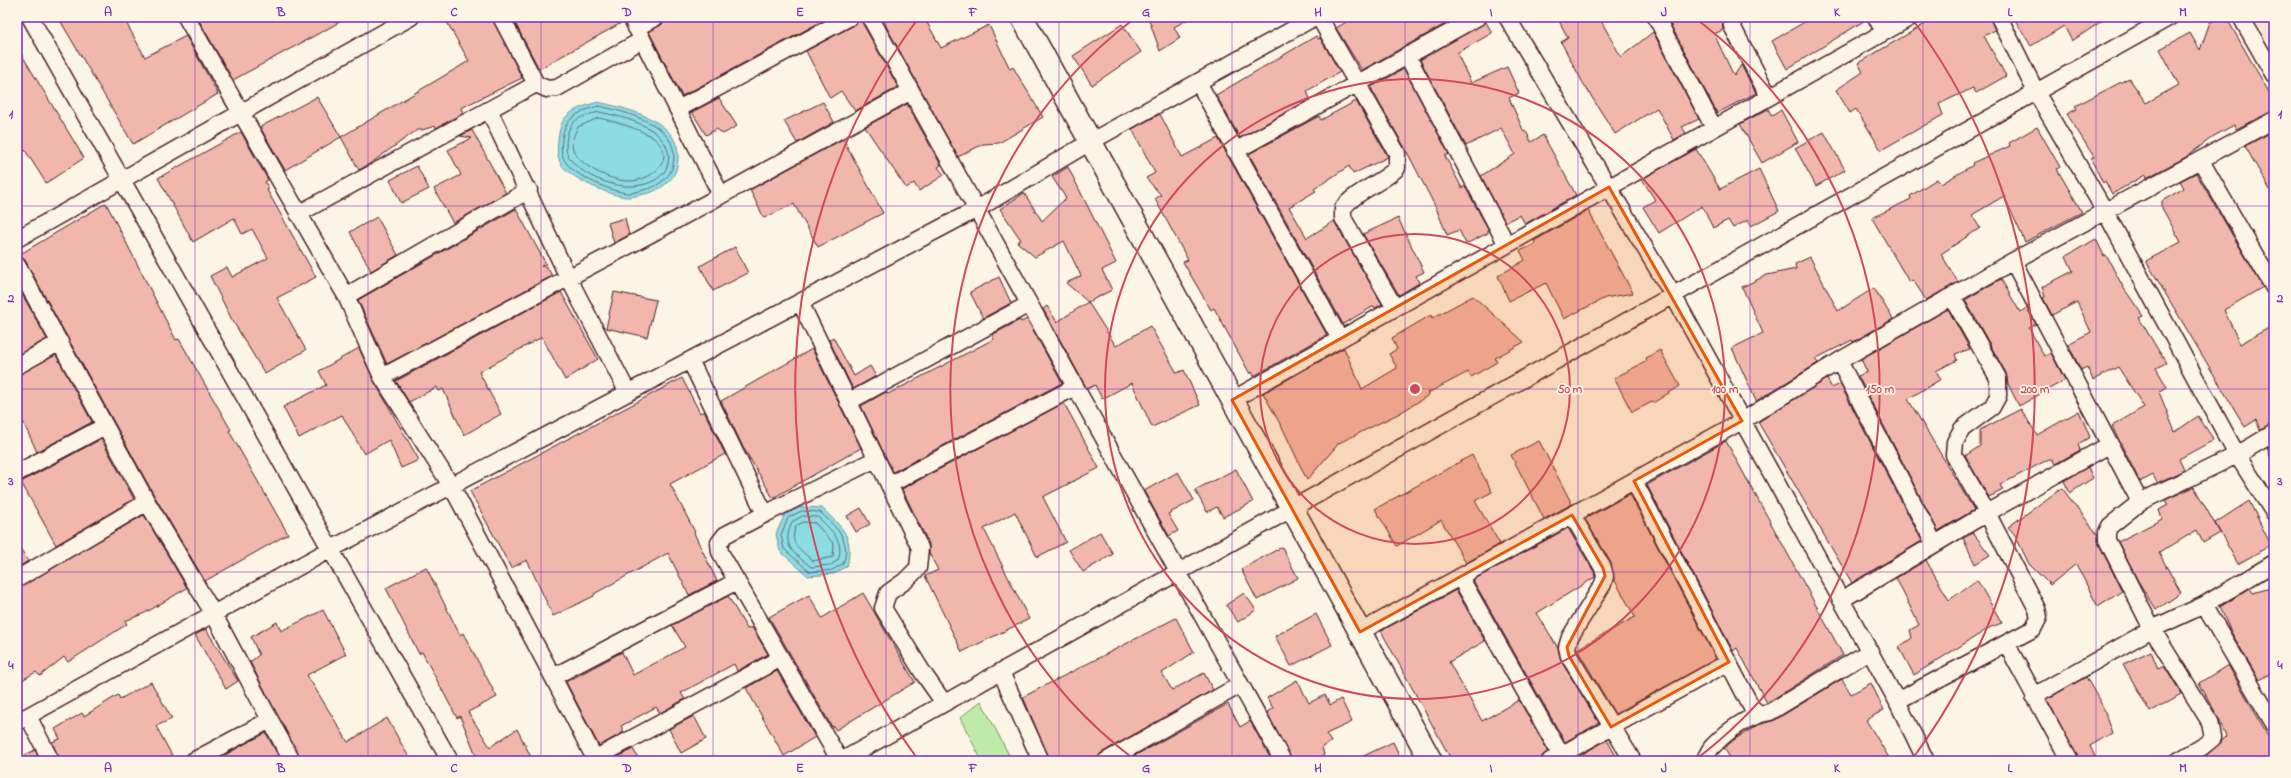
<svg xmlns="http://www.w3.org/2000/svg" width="2291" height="778" font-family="'Indie Flower',sans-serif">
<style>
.built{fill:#f9e2d4}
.green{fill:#bfeba9;stroke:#84856a}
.water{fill:#8bdce3;stroke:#719099}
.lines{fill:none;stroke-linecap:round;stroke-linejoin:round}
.shore{stroke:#646b75;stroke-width:1}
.building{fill:#f1b7ac;stroke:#4a1f2b}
.street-casing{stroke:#4a1f2b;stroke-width:19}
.secondary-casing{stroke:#4a1f2b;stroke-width:25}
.street{stroke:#fcf5e5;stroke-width:16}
.secondary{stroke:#fcf5e5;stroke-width:22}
.marked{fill:#e8590c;fill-opacity:0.2;stroke:#e8590c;stroke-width:3;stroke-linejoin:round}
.grid{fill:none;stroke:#7b2cbf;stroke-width:1;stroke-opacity:0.55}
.ring{fill:none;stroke:#d1495b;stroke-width:2}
.centre{fill:#d1495b;stroke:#fcf5e5;stroke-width:2}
.ring-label{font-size:12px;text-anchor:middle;font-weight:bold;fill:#d1495b;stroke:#fcf5e5;stroke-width:3.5;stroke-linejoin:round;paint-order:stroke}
.neatline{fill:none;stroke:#7b2cbf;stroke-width:1.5}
.grid-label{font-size:13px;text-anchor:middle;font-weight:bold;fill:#7b2cbf}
</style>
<rect width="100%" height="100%" fill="#fcf5e5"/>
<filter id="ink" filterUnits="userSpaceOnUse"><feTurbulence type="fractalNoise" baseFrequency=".025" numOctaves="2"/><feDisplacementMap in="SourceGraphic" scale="8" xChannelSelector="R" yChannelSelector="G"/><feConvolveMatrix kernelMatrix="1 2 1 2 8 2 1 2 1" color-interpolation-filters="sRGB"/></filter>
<g filter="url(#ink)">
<path class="built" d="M2253,17h21v36z"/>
<path class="green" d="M981,701l31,60h-30l-22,-43z"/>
<path class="water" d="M598,102c35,8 92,21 78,68 -3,10 -16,20 -27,23 -6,1 -14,4 -21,4 -18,-1 -57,-18 -67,-33 -4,-7 -4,-17 -3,-24 1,-8 3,-20 10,-25 8,-7 20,-10 30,-13z
M801,507l21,1c21,21 32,27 25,58l-13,8 -26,2 -28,-25 -4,-17 9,-20z"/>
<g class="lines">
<path class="shore" d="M599,106c30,7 86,20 73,62 -3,10 -15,19 -25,21 -5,1 -12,4 -18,4 -16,0 -56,-18 -64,-32 -4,-6 -4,-14 -3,-21 2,-22 17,-29 37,-34z
M599,112c26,5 76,17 69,52 -3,12 -15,19 -27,21 -23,5 -56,-7 -71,-26 -7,-8 -4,-30 4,-37 6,-6 17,-8 25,-10z
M599,118c14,3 50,13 59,24 18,20 -9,39 -28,39 -14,1 -35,-9 -45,-17 -15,-12 -16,-21 -7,-37z
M802,511l18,1c16,15 32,29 23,52l-11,6 -22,2 -26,-23 -3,-14 7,-17z
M803,516l15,1c13,13 27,24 20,43l-7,5 -20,2c-18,-15 -30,-20 -19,-45z
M804,522l11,1 19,21 -1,13 -20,4c-13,-12 -25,-17 -17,-35z"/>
</g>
<path class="building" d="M58,17h65l22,40 41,-21 32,58 -85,50z
M197,17h152l-116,63z
M444,17h48l30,61 -61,30 2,5 -27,15 -1,-2 -13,4h-5l-46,33 -12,7 -18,-33 128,-76z
M512,17h110l1,5 -84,47z
M668,17h162l-148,79 -33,-64 12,-7z
M859,17l39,70 -43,24 -14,-20 -11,7 -24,-47 48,-26z
M881,17h43l17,31 48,-23 21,44 3,-2 30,50 -44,26 -16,1 -25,13z
M1148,17h44l-18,10 6,11 -20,13z
M1355,17h103l-96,53 -26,-42z
M1557,17h42l22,40 32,-25 46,87 -17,8 4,6 -12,7 -17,-32 -42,26 -32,-51 -22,-41 7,-4z
M1673,17h49l1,13 -9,4 20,42 7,-11 15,28 -39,20 -49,-93z
M1741,17h12l-12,5z
M1813,17h54v2l-80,50 -15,-28z
M1937,17h53l5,13 -11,6 22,40 -30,17 -3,-5 -34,16 4,11 -62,35 -25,-41 -6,4 -14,-23 27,-18 -5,-9z
M2010,17h98l-36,24 -8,-15 -33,20 -17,-28 -3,2z
M2226,17l48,84v10l-38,18 -2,-4 -20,11 -28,21 -40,21 -1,-3 -33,19 -7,-13 -2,2 -12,-24 3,-2 -27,-43 10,-5 -2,-3 54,-28 17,25 33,-18 -19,-36 30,-16 10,17 10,-28z
M1486,22l6,11 -35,20 14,30 36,-16 12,26 -10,5 15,34 2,-1 5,11 12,-7 33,60 -51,29 -5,-9 -15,7 -24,-46 34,-22 -14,-26 -35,18 -46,-86z
M1122,24l19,28 -49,33 -19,-29z
M1316,36l2,3 2,-1 20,34 -33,19 3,8 -70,39 -24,-43z
M17,47l67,111 -38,25 -21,-33 -8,4z
M1404,69l45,85 -4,2 17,32 3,-2 23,43v4l-22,11 -7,-14 -12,5 -11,-27 -31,-60 -33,-58 -1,-3z
M317,97l24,40 -56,33 -25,-43z
M719,98l18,28 -14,8 -6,-5 -11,6 -14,-23z
M1356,101l32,56 -35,17 -4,-8 -35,23 2,2 -27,16 18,31 27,-17 48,83 -7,4 -1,-2 -31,18 -94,-170 70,-38 2,4z
M823,102l11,20 -37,21 -13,-22z
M907,104l34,61 -3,2 6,8 -25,16 -5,-8 -8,5 -41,-61z
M1768,109l4,7 9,-6 17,32 -36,21 -22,-39z
M1160,114l22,43 36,-19 109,197 -73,41 -2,-4 -2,2 -36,-66 -3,2 -28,-48 5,-2 -33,-61 6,-4 -15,-17 9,-5 -23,-44z
M2037,127l23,40 -3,2 25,43 -57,30 -21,-46 -32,19 8,13 -39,26 17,28 -32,18 -13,-20 -4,2 -37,-64 39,-19 -1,-3 27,-17 4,5 32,-19 -1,-2 38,-17 -1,-3z
M472,130l34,63 -53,30 -19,-34 27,-14 -13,-25 24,-12 -12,-2z
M2274,131v66l-29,-51z
M241,132l27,48 -3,2 4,7 -2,1 49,87 -39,21 29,52 -41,24 -34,-56 -21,-42 17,-9 5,10 36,-19 -16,-29 -10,5 -8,-16 -41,24 -35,-64z
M1824,132l21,38 -29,16 -21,-38z
M843,139l40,74 -65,34 -24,-43 -30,14 -14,-28z
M1696,149l24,40 39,-20 20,42 -28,15 -3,-6 -15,8 -5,-8 -15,8 -11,-22 -43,27 -16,-26 12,-7 -13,-21z
M417,166l12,23 -28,14 -11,-23z
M1068,167l48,96 -14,7 10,20 -24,12 -22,-19 15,-7 -17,-35 -29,16 -18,-15 4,-2 -21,-31 24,-16 18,28 24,-23 -14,-21z
M2196,173l67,114 -39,23 16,34 34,-19v99l-14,6 -4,-10 -11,7 -99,-166 35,-19 -19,-34v-7l22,-13 -4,-7z
M106,203l70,137 3,-1 52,91 -2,1 59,103 -83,47 -50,-84 -130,-237 -8,-4z
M516,209l30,55 -5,2 6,1 5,9 -165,88 -29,-64z
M1588,210l45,83 -28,5 -41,21 -18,-36 -37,18 -11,-25 27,-16 -5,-9 15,-7 -1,-3z
M377,217l21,38 -27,16 -21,-39z
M625,218l4,17 -15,8 -6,-20z
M1398,218l26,54 -8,4 3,7 -20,12 -36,-61z
M2096,239l8,17 2,-1 17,32 20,29 -4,2 27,45 -10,5 11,19 -8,5 16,40 23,-16 16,24 -35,19 5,11 -27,13 -4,-8 -13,7 -28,-56 32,-19 -26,-40 -25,13 -6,-13 -6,3 -13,-26 23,-12 -14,-30 -25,13 -9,-17 2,-1 -3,-10 31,-16 -7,-15z
M735,247l13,26 -35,18 -13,-25z
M1810,257l28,54 36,-23 19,31 -40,23 -1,-2 -37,19 3,4 -62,38 -24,-53 31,-15 -21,-46 25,-12 29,-6 -1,-5z
M999,277l12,26 -28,15 -13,-26z
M2001,279l19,33 7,-4 9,16 -7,4 15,28 7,-3 14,27 -46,26 -11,-22 -2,-11 -41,-73z
M17,285l30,54 -30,16z
M561,292l37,67 -33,21 -23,-43 -63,35 22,42 -37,21 -21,-46 -4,2 -2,-4 -28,15 -13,-21z
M614,292l42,8 -9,37 -41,-9z
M1473,296l51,46 -29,16 2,4 -26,15 -3,-5 -40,21 1,2 -29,18 -61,30 -32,37 -23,-49 -21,-38 81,-45 18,41 35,-21 -8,-14 8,-5 -5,-11 39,-23 1,3z
M1088,302l28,44 34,-20 27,47 7,-3 16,35 -48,22 -20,-44 -30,16 -7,-14 -8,4 -44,-80 4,-3 10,16z
M1948,309l22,40 -15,5 2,6 -21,11 5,8 -33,20 66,111 -36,21 -80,-155 9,-4 -6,-13z
M1027,319l35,64 -169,89 -32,-66 25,-14 2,2 106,-55 -2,-4 28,-15 1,2z
M833,337l21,39 16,-10 6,10 -23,13 -24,-49z
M359,348l15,33 45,79 -18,8 -12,-28 -25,14 -22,-39 -43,23 -16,-31 43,-22 -7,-14z
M812,349l49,99 -88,50 -31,-53 -21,-44z
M1660,350l20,36 -27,17 -1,-1 -20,10 -18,-34 33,-17 -1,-3z
M56,355l36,67 -55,30 -20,-43v-34z
M682,378l18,35 4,-2 21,43 -55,30 25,48 -1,1 23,48 -28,14 -21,-42 -74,41v2l-41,20 -26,-56 -16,8 -41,-77z
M1827,379l5,9 8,-4 82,157 -70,42 -94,-161z
M1064,403l35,65 -56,29 23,45 -29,15 -22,-45 -31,17 45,90 -67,33 -37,-76 13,-6 -9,-17v-9l-27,-55z
M2021,409l16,26 42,-24 11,26 -12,7 2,6 -25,14 -3,-5h-3l-49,26 3,5 -14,7 -24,-41 15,-10v-16z
M101,439l33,60 -78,46 -35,-63z
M1539,441l33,63 -28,15 -33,-64z
M1726,441l117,214 -76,48 -30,-55 -4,3 -86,-166z
M2274,444v20h-1l-6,-16z
M1472,455l20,37 -17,9 25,43 -34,19 -25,-43 -44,26 -22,-37z
M2088,467l5,11 -23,15 -6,-12z
M1236,469l17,33 -30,15 -6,-10 -10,5 -12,-22z
M1178,472l16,28 -26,14 10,17 -9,5 -25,-45z
M2194,487l26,46 -17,10 -6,-13 -38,23 22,40 -25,17 -18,-29 -20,-39 44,-23 -3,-9 9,-5 -3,-5z
M2062,488l36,47 1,9 23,47 -24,16 -22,-43 -26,21 -21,-21 -14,-29 -7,-8z
M1630,494l86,165 -101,55 -38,-65 58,-32 -21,-38 -3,-16 -26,-44z
M2249,501l22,44 -33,19 -23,-41z
M861,508l9,16 -14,8 -9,-16z
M144,515l43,73 -42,25 -20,8 2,3 -59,38 -4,-5 -24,19 -4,-4 -19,11v-95z
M1568,528l26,44 1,5 -58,36 21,35 3,13 38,62 -34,19 -92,-162z
M1100,532l13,22 -30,18 -14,-22z
M1973,533l17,22 -15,9 -12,-26z
M17,543l11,18 -11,7z
M1282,547l16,31 -41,22 -16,-31z
M1926,560l23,40 28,-20 25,43 -11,4 -77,48 -15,-28 13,-9 -2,-8 9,-5 -23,-47z
M426,567l34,68 3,-2 34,64 -29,15 22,35 27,-18 16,32h-66l9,-6 -16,-39 -3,2 -35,-66 -3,2 -33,-66z
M2274,587v84l-15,9 -29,-50 -10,-23 30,-19 3,5z
M1456,590l29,51 -36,21 33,59 37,-21 29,51 -6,5 -1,5h-89l-71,-130z
M863,593l52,89 -79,48 -3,-4 -1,1 -63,-110 40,-22 13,23z
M1244,593l12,17 -18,12 -12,-17z
M728,596l19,33 5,-2 16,27 -31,17 -3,-7 -53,29 4,6 -25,14 -4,-6 -35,19 3,6 -25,14 -33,-64 56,-30 11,23 52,-28 -13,-22z
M323,610l23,44 -39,21 41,67 39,-24 24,43h-110l-51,-99 9,-7 -8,-18 26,-15 4,9z
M1316,614l16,31 -41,21 -16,-30z
M1176,618l18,34 -32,21 10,17 32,-17 9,17 -112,63 -4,8h-47l-27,-64z
M206,629l32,52 -12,8 -31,-54z
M2151,651l7,18 6,-3 17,28 -31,18 -27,-48z
M2228,665l46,81v15h-77l11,-7 18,-17 -8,-20 -19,-34z
M777,671l38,66 -31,19 -38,-68z
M2086,677l17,30 9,26 -22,13 7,15h-18l-32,-62z
M1842,679l9,15 20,-11 13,27 -18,10 25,41h-159l-8,-13 11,-9 23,-14 17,-5z
M1297,680l12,23 16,-8 5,10 11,-6 11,23 -26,12 5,8 -9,5 2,8 -10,6h-22l-25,-49 6,-4 -6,-10z
M151,682l21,37 -16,7 19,35h-115l-8,-19 8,-3 -5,-10 27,-16 2,3 34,-21 2,4z
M1228,704l12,23 10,-6 22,40h-147z
M694,716l12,23 -25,14 -12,-24z
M266,733l15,28h-66l24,-14z
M1607,740l12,21h-49z
M1393,742l9,19h-49z
M633,749l7,12h-30z
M35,750l5,11h-23v-2z"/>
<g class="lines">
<g class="street-casing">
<path id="street" d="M30,17l420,744
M186,17l160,279 36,81 70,110 101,190 43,84
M501,17l35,67 11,5 10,-1 85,-48
M631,17l90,178
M870,17l413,744
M1319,17l78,136v15c-16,16 -40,22 -54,40v10l52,90
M1507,17l166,278 224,406 29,60
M1656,17l58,111
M1731,17l1,9 37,71
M1876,17l8,15
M1999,17l37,75 70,121 131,242 37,58
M2241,17l33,58
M636,28l20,-11
M1407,55l100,190
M1198,82l142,257
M678,109l172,-92
M489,110l79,167 60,116
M1235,151l243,-134
M2201,161l73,127
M298,214l238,-130
M17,239l394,-222
M2013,261l127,241
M17,265l130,237 66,111 79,148
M346,296l183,-106
M800,302l120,246 -2,20 -13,13 -17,12 -5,15 40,65 21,30
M690,360l75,154 111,-55
M1839,361l95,182
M17,366l43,-24
M382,377l276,-147 253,-139
M1232,400l679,-383
M848,402l181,-98
M17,473l88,-47
M1634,481l118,227 6,5
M889,485l186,-98
M765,514l-40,21 -6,8 1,9 120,209
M1572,515l31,53 2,8 -2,8 -33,53 -3,10 2,9 64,105
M1460,577l101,178
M17,579l130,-77
M1841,600l146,-87 124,-69
M2204,605l70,119
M1360,632l382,-211 97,-60 174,-100 261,-141
M2007,645l63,116
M1001,672l40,89
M553,677l184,-96
M2034,696l118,-67 52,-24 70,-42
M1897,701l136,-72 6,-12 -2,-8 -50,-96 -33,-58 1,-13 7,-13 30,-22 6,-11v-18l-46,-81
M28,716l23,45
M17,722l314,-173 646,-340 113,-67 225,-125
M594,759l187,-101
M193,761l77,-41
M841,761l1329,-744
M1106,761l134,-76
M1550,761l179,-99
M1704,761c3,-5 5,-12 10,-16 13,-14 37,-31 56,-33l100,-61
M2178,761l24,-14 11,-9 -3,-16 -58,-93 -45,-89v-8l3,-6 30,-24 97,-47 37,-22"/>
</g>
<g class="secondary-casing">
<path id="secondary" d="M1022,17l409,744"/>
</g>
<use href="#street" class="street"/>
<use href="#secondary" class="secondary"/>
</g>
</g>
<path class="marked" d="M1609,187l133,234 -108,60 95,181 -118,65 -42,-71 -2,-9 38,-71 -2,-8 -31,-53 -212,117 -128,-232z"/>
<path class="grid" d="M195,17v744M368,17v744M541,17v744M713,17v744M886,17v744M1059,17v744M1232,17v744M1405,17v744M1578,17v744M1750,17v744M1923,17v744M2096,17v744M17,206h2257M17,389h2257M17,572h2257"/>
<g class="ring">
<circle cx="1415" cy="389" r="155"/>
<circle cx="1415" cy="389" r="310"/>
<path d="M1135 760A465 465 0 0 1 1135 18M1695 18A465 465 0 0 1 1695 760"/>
<path d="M917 758A620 620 0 0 1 917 20M1913 20A620 620 0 0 1 1913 758"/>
</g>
<circle cx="1415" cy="389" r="6" class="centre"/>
<g class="ring-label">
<text x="1570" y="393">50 m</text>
<text x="1725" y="393">100 m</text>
<text x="1880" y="393">150 m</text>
<text x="2035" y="393">200 m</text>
</g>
<rect width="2291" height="778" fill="none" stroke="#fcf5e5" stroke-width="44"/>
<rect x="22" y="22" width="2247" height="734" class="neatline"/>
<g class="grid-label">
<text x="108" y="16">A</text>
<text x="281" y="16">B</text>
<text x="454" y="16">C</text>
<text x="627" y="16">D</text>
<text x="800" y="16">E</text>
<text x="973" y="16">F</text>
<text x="1146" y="16">G</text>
<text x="1318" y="16">H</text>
<text x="1491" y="16">I</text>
<text x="1664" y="16">J</text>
<text x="1837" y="16">K</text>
<text x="2010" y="16">L</text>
<text x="2183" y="16">M</text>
<text x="11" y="118">1</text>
<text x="2280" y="118">1</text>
<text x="11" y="302">2</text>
<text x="2280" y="302">2</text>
<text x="11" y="485">3</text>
<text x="2280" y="485">3</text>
<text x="11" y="669">4</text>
<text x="2280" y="669">4</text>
<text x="108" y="772">A</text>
<text x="281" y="772">B</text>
<text x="454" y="772">C</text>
<text x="627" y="772">D</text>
<text x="800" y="772">E</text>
<text x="973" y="772">F</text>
<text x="1146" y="772">G</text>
<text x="1318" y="772">H</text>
<text x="1491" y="772">I</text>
<text x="1664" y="772">J</text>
<text x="1837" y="772">K</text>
<text x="2010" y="772">L</text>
<text x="2183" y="772">M</text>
</g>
</svg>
